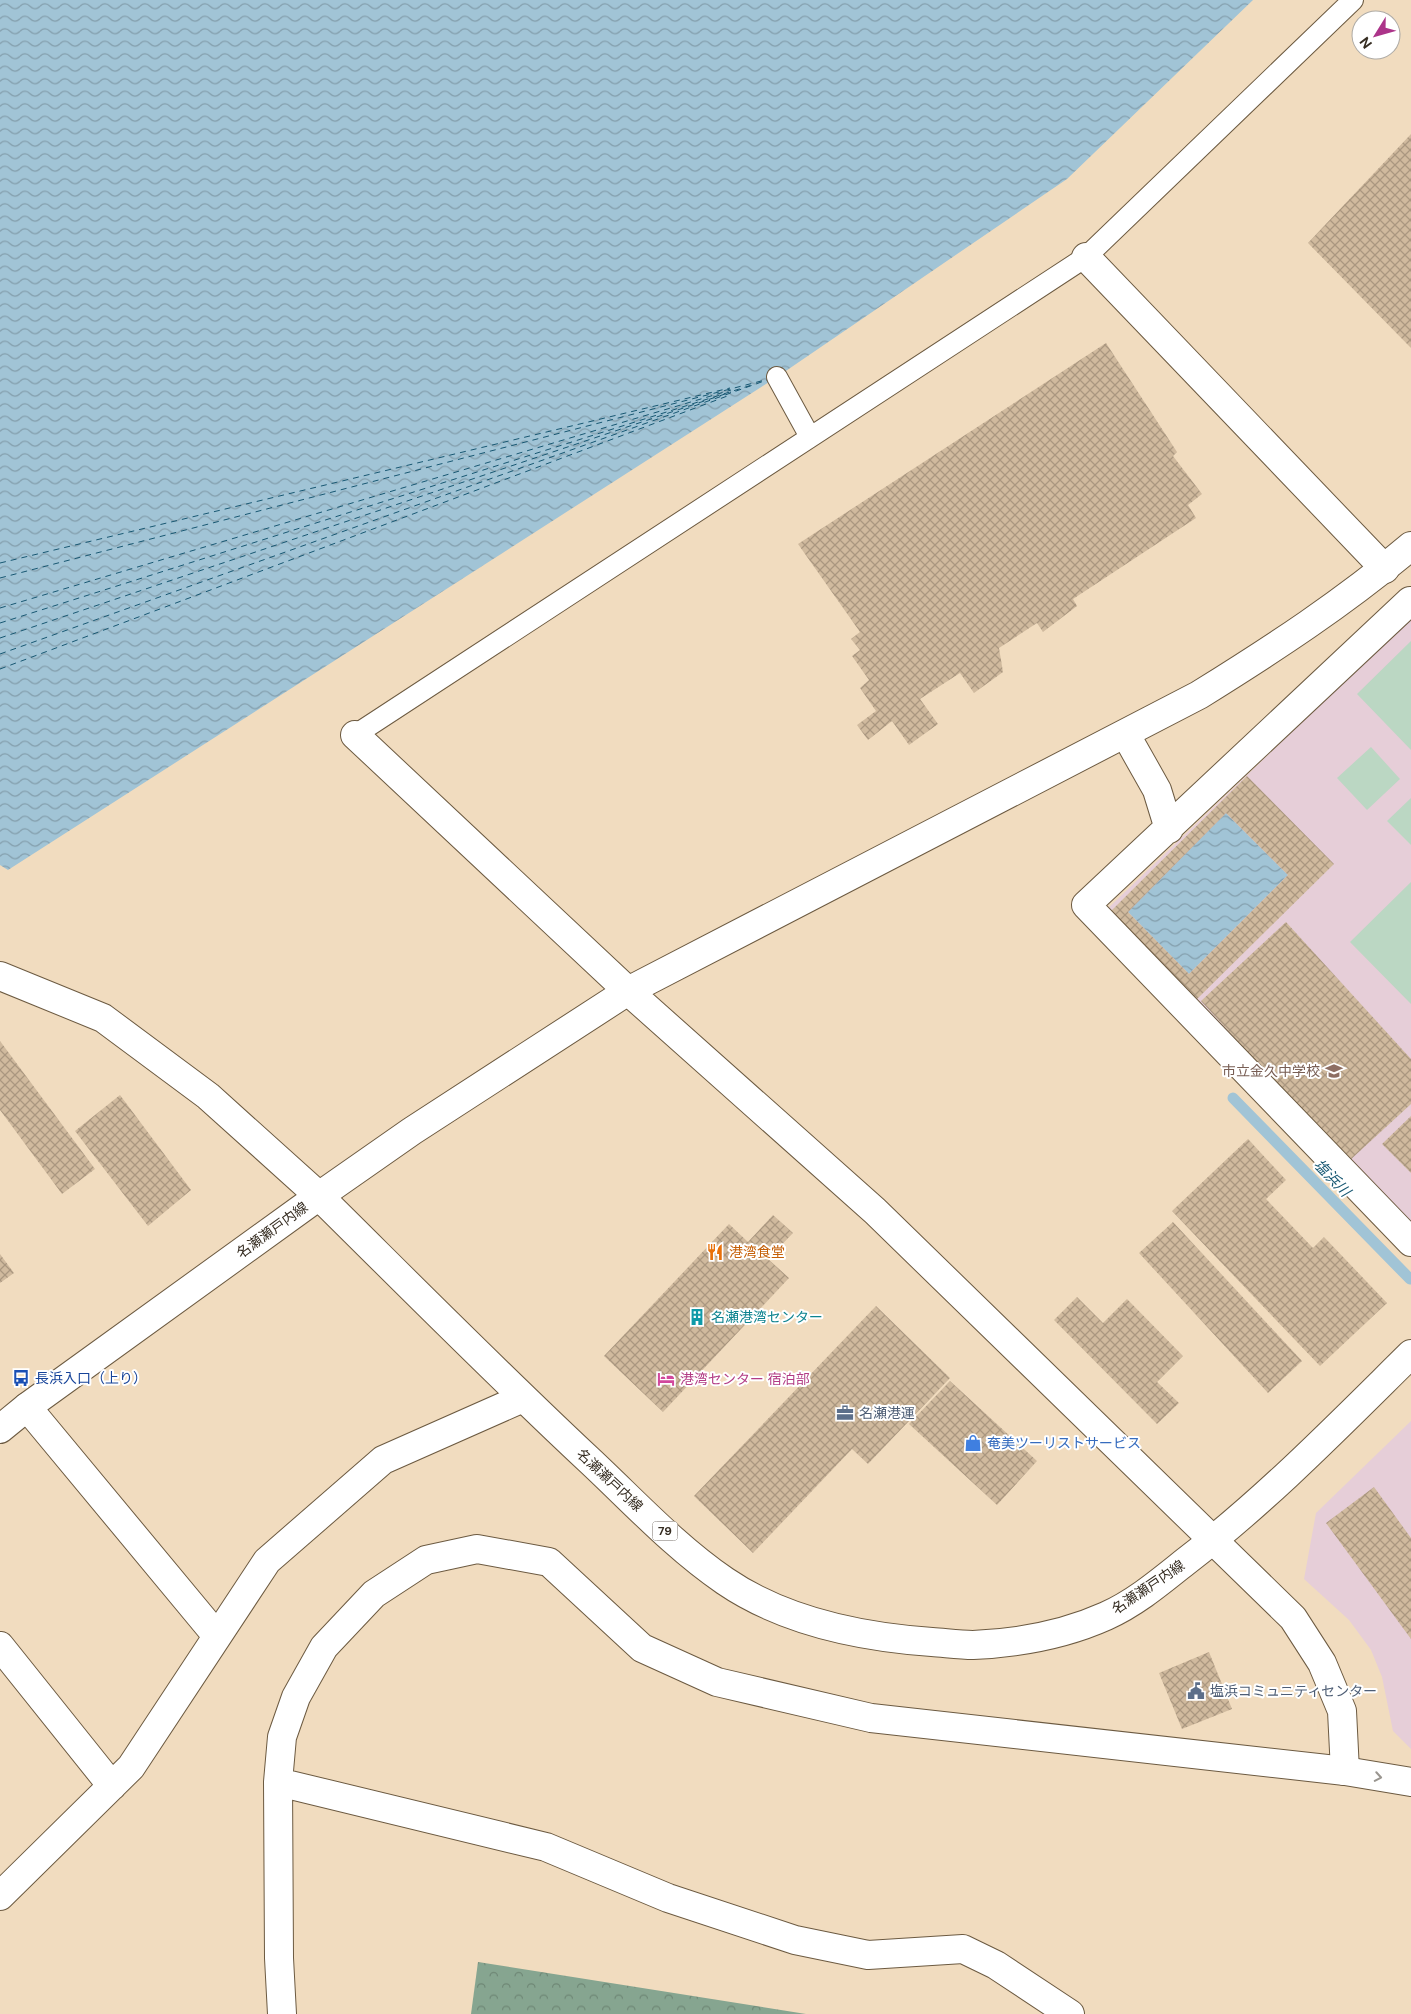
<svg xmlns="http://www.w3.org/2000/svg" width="1411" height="2014" font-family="'DM Sans','Noto Sans JP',sans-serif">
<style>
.education{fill:#e6ced8}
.forest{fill:url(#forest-crowns)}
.park{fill:#bbd7c3}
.water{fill:url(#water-waves)}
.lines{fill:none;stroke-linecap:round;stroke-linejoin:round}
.stream{stroke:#a1c4d6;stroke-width:11}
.ferry{stroke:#175772;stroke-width:1;stroke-dasharray:6 5;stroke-linecap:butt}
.building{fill:url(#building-cross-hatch);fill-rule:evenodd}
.lane-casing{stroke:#6c5a41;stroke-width:22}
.street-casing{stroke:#6c5a41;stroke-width:30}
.secondary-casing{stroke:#6c5a41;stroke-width:30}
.primary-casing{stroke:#6c5a41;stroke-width:30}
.lane{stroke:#fff;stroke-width:20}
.street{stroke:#fff;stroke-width:28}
.secondary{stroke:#fff;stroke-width:28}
.primary{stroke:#fff;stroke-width:28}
.oneway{stroke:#9a9690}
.labels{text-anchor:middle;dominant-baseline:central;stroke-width:4;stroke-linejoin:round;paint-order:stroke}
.shield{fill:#fff;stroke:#726b64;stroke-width:1}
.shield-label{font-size:12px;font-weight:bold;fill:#352c21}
.education-label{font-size:14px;fill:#785e54;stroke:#fff;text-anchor:end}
.street-label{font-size:14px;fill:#352c21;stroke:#fff}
.food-label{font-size:14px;fill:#c56008;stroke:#fff;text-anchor:start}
.culture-label{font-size:14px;fill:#0d838f;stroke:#fff;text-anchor:start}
.transit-label{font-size:14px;fill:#164399;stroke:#fff;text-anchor:start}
.hotel-label{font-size:14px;fill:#b23c85;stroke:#fff;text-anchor:start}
.service-label{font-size:14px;fill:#4e5e75;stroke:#fff;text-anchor:start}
.shop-label{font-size:14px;fill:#366cbe;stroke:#fff;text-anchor:start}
.water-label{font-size:15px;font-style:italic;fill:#175772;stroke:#fff}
</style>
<defs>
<pattern id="forest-crowns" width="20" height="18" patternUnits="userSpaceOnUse" patternTransform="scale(1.25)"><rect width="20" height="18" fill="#86a590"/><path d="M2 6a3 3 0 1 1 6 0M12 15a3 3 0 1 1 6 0" fill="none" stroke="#6e8775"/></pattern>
<pattern id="water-waves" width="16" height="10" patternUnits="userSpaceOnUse" patternTransform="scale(1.25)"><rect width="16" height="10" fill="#a1c4d6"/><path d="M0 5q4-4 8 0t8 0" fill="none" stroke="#849fad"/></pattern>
<pattern id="building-cross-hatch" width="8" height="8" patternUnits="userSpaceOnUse" patternTransform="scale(1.25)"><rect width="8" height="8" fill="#d0ba9e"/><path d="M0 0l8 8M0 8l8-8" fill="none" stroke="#aa9780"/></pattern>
</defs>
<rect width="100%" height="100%" fill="#f1dcbf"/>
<path class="education" d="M1411,618v612l-307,-318z
M1411,1421v328l-18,-18 -11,-54 -11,-27 -22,-30 -45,-41 12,-66z"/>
<path class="forest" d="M478,1962l328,52h-335z"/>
<path class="park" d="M1411,641v109l-54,-56z
M1371,747l29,32 -33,31 -30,-32z
M1411,798v47l-24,-24z
M1411,882v122l-61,-62z"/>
<path class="water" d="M0,0h1253l-186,179 -290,198 -769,493 -8,-5z
M1226,813l62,62 -99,99 -61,-62z"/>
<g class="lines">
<path class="stream" d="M1233,1098l177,181"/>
<path class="ferry" d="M0,563l730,-175
M0,578l769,-199
M0,608l731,-218
M0,623l755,-239
M0,638l731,-246
M0,654l767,-274
M0,669l730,-274"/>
</g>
<path class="building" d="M1411,134v214l-103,-105z
M1106,343l71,109 -4,4 29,38 -14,11 8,13 -123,81 4,7 -34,26 -6,-9 -38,25 4,24 -29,21 -14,-20 -40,26 18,25 -29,21 -17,-24 -24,19 -11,-15 19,-14 -16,-23 9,-8 -17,-24 8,-6 -9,-11 9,-7 -62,-88z
M1247,776l87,88 -139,137 -86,-88zM1226,813l62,62 -99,99 -61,-62z
M1286,922l125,137v45l-63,58 -147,-161z
M0,1041l95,128 -33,25 -62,-84z
M120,1095l71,95 -43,36 -73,-95z
M1411,1116v57l-29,-29z
M1248,1139l38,41 -20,19 47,49 11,-11 63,66 -67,63 -148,-155z
M773,1215l20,18 -25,26 21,19 -126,134 -59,-56 125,-132 19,18z
M1173,1222l129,139 -34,32 -129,-140z
M0,1254l14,19 -14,10z
M1077,1297l26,26 24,-24 56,57 -26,26 22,21 -22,21 -103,-104z
M876,1306l74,72 -82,86 -16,-15 -99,104 -59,-57z
M950,1381l87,80 -40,44 -88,-81z
M1374,1487l37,51v101l-85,-116z
M1209,1652l23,57 -50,20 -23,-56z"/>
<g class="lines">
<g class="lane-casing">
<path id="lane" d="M777,377l33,60
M355,735l731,-478 267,-257"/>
</g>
<g class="street-casing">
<path id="street" d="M1086,257l299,312
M1410,601l-324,304 325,337
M1126,735l31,55 12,39
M27,1407l190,229
M0,1646l112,140
M278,1782l268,65 122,51 127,42 73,15 95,-6 33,16 74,49
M0,1896l131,-129 136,-206 116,-101 140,-62
M282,2014l-3,-56 -1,-176 4,-45 14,-40 28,-50 50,-53 52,-34 51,-11 72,13 93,86 75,34 154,36 474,53 66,11"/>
</g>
<g class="secondary-casing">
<path id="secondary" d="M355,735l273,256 247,220 418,407 29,45 20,48 3,60
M0,976l103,42 105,78 111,100 93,-65 216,-140 571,-296c74,-46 146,-93 212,-149"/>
</g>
<g class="primary-casing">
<path id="primary" d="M0,1429l27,-22 292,-211c89,88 177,177 269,263 44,41 87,88 137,122 60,41 136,56 207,61 14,1 28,3 41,3 44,-2 93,-11 133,-29 29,-13 54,-34 79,-54 81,-62 153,-136 226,-208"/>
</g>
<use href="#lane" class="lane"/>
<use href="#street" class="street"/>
<use href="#secondary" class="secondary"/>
<use href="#primary" class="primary"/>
</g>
<defs><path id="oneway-chevron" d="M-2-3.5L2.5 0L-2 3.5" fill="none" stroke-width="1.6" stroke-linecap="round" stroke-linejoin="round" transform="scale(1.25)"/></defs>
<use class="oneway" href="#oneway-chevron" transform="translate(1378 1777) rotate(10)"/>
<defs>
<g id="school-bare" transform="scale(1.35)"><path d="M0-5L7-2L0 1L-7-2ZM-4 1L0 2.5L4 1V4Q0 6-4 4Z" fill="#8d6e63" stroke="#fff" stroke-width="2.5" paint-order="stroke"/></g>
<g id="restaurant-bare" transform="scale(1.35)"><path d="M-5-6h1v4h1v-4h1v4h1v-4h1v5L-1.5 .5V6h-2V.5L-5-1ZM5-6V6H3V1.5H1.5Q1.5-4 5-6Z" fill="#e8710a" stroke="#fff" stroke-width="2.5" paint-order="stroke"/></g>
<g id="building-bare" transform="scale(1.35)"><path d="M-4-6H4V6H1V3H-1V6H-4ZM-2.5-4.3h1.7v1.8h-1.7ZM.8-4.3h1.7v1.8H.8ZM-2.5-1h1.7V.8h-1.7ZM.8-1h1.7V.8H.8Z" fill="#0f9aa8" stroke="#fff" stroke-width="2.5" paint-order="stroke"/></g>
<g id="bus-bare" transform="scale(1.35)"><path d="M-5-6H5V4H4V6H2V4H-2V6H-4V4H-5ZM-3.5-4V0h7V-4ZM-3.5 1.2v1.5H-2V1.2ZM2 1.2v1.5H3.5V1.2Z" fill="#1a4fb4" stroke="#fff" stroke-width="2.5" paint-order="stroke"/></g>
<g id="hotel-bare" transform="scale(1.35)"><path d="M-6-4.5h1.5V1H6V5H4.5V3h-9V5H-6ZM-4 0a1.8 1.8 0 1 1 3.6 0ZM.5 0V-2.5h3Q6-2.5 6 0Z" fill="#d1479c" stroke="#fff" stroke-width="2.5" paint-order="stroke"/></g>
<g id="office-bare" transform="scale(1.35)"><path d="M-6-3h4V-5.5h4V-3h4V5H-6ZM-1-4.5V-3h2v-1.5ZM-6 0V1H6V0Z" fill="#5c6f8a" stroke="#fff" stroke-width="2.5" paint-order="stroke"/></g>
<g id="shop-bare" transform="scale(1.35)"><path d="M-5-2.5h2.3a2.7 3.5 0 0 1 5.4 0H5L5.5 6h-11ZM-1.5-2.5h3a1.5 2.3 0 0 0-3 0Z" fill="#3f7fe0" stroke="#fff" stroke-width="2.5" paint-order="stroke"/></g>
<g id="civic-bare" transform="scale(1.35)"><path d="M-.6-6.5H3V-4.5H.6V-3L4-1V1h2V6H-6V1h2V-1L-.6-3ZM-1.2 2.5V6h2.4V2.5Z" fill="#5c6f8a" stroke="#fff" stroke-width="2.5" paint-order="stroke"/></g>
</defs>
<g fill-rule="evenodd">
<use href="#school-bare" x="1334" y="1071"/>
<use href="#restaurant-bare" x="715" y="1252"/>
<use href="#building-bare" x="697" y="1317"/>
<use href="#bus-bare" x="21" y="1378"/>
<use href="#hotel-bare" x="666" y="1379"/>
<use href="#office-bare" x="845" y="1413"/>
<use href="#shop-bare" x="973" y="1443"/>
<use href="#civic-bare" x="1196" y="1691"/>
</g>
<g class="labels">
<rect class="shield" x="652.5" y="1521.5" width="25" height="19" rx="4"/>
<g class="shield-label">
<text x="665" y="1531">79</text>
</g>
<g class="education-label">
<text x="1320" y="1071">市立金久中学校</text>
</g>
<g class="street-label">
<text transform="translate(272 1230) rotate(-36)">名瀬瀬戸内線</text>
<text transform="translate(610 1480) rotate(43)">名瀬瀬戸内線</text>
<text transform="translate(1148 1587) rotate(-34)">名瀬瀬戸内線</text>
</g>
<g class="food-label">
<text x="729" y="1252">港湾食堂</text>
</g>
<g class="culture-label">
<text x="711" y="1317">名瀬港湾センター</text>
</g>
<g class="transit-label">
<text x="35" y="1378">長浜入口（上り）</text>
</g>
<g class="hotel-label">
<text x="680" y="1379">港湾センター 宿泊部</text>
</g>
<g class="service-label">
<text x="859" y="1413">名瀬港運</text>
<text x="1210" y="1691">塩浜コミュニティセンター</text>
</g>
<g class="shop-label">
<text x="987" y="1443">奄美ツーリストサービス</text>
</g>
<g class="water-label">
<text transform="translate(1332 1178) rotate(46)">塩浜川</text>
</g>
</g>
<g transform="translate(1376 35) rotate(233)"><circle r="24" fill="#ffffff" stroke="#aeaba6"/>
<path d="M0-4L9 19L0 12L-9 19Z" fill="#ac348a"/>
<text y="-8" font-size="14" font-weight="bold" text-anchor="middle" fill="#352c21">N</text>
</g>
</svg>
